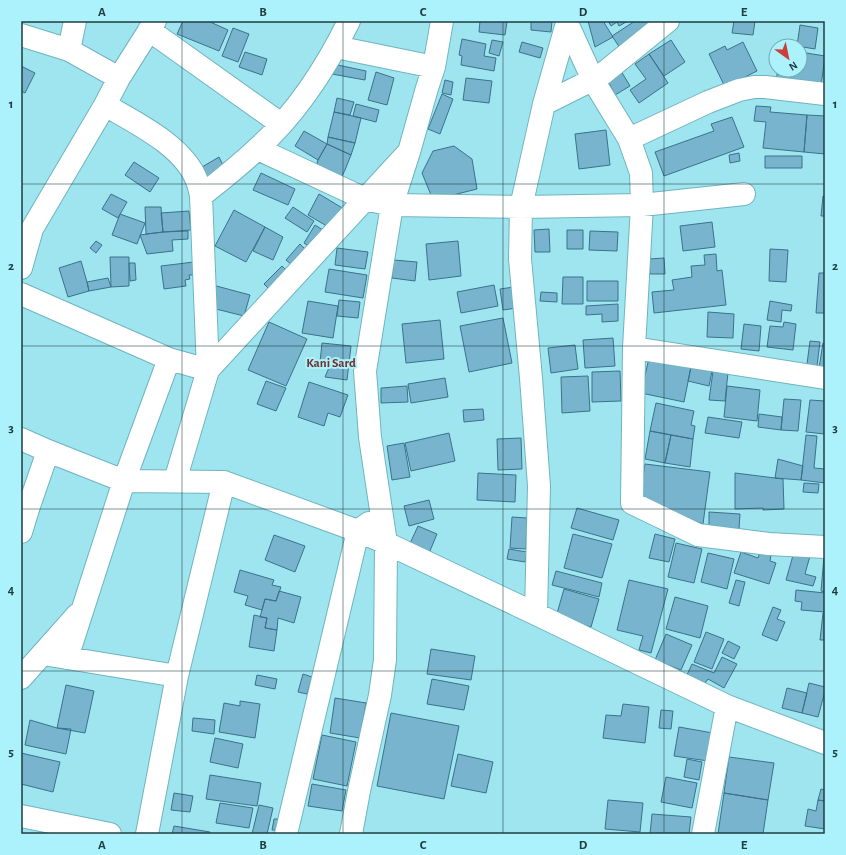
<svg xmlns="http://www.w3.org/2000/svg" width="846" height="855" font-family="'Alegreya Sans',sans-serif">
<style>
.building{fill:#78b4cd;stroke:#39738b}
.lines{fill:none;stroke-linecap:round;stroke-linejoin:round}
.minor-casing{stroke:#6fb4be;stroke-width:24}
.minor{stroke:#fff;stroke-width:22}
.grid{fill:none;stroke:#203d41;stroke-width:1;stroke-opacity:0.55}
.labels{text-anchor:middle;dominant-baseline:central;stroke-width:4;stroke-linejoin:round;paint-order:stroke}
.quarter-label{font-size:13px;font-weight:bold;fill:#752f29;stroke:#abf2fc}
.neatline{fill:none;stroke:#203d41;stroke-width:1.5}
.grid-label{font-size:13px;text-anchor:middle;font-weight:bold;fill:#203d41}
</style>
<rect width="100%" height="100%" fill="#9fe5ef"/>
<path class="building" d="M183,21h25l20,9 -9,21 -42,-17z
M480,21h16l11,1 -2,13 -26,-3z
M531,21h21l-1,11 -20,-2z
M588,21h15l10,16 -18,10z
M608,21h20l-9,5 -2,-4 -6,4z
M635,21h16l-31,27 -8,-12z
M734,21h21l-2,14 -21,-2z
M800,25l18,3 -3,21 -18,-3z
M233,28l16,6 -11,28 -16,-6z
M462,39l24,5 -2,12 12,2 -2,13 -33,-6 1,-9 -3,-1z
M492,40l11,2 -4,14 -10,-3z
M671,40l14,22 -21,14 -15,-22z
M522,42l21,6 -3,10 -21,-6z
M743,42l14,29 -32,16 -16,-33 16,-8 2,4z
M245,52l22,7 -5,16 -23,-8z
M800,52l25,4 -4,30 -45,-6 2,-10h22z
M649,54l19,29 -29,20 -9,-13 16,-11 -11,-15z
M333,64l33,7 -1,9 -33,-6z
M21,66l14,7 -10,20 -4,-2z
M621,71l9,15 -15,9 -8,-16z
M376,72l18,6 -7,27 -19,-5z
M466,78l26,3 -3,22 -26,-3z
M445,80l8,2 -2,13 -9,-2z
M442,94l11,5 -13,35 -12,-5z
M337,98l17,4 -4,13 -16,-3z
M356,104l23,6 -3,12 -23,-6z
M756,106l15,1 -1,5 37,3 -3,37 -41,-4 3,-26 -12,-1z
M334,112l27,6 -6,25 -27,-6z
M807,115l18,1v38l-21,-2z
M732,117l12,30 -80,29 -9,-24 59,-21 -3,-7z
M606,130l4,35 -31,4 -4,-35z
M304,131l23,13 -9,16 -23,-14z
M328,137l27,6 -4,12 -24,-11z
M327,144l24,11 -6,15 -5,10 -25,-10 3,-10z
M454,146l18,13 5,30 -44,11 -11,-27 11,-22z
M739,153l1,8 -10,2 -1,-8z
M765,156h37v12h-37z
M219,157l7,14 -22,12 -7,-13z
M134,162l25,16 -9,14 -25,-17z
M261,173l34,16 -7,16 -35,-15z
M111,194l16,8 -9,16 -16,-9z
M319,194l25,15 -12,20 -24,-14z
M823,196h2v20h-4z
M145,207h16l2,25 -17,2z
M293,207l21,14 -7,11 -22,-14z
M234,210l31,17 -19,35 -31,-16z
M189,211l2,19 -28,2 -2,-19z
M120,214l25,9 -8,21 -25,-9z
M712,222l3,25 -32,4 -3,-25z
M315,225l11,7 -11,18 -11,-7z
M265,227l18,10 -10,23 -20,-9z
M549,229l1,23h-15l-1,-22z
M567,230h16v19h-16z
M188,231v8l-16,1 1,11 -26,3 -7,-19 23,-3z
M590,231l28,1 -1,19 -28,-1z
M96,241l6,4 -6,8 -6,-5z
M458,241l3,35 -32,4 -3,-36z
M300,244l10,10 -13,15 -11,-9z
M337,248l31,4 -3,17 -30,-4z
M770,249l18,1 -2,32 -17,-1z
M716,254l1,17 5,-1 4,35 -72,8 -2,-21 22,-2 -2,-10 20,-3 -1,-11 14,-1 -1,-10z
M110,257h19v29l-18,1z
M664,258l1,16h-15l-1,-15z
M394,260l23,2 -2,19 -23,-3z
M81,261l6,21 2,9 -21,6 -9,-29z
M194,262l2,13h-7l1,4 -5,1 1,6 -22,3 -3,-23z
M129,263h6l1,17 -6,1z
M282,266l9,9 -18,18 -9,-9z
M329,269l38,6 -4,23 -38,-6z
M819,273h6v40h-9z
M563,277h20v27h-21z
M108,278l3,9 -22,4 -2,-9z
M587,281h31v20h-31z
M209,284l41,11 -6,21 -32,-8z
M494,285l4,21 -37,7 -4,-21z
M514,287l3,21 -14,2 -3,-21z
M541,292l16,1v9l-17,-1z
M339,300l21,2 -2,16 -21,-2z
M308,301l30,5 -5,32 -31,-5z
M770,301l22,4 -1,6 -9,-1 -1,12 -14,-2z
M618,304v17l-16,1v-8l-16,1v-9z
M708,312l26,2 -1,24 -26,-1z
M503,318l9,45 -43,9 -9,-46z
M440,320l4,39 -38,4 -4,-39z
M269,322l38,17 -21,47 -38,-16z
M784,322l12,2 -3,26 -26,-3 3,-21 13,1z
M744,324l17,2 -2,25 -18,-2z
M613,338l2,28 -30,2 -2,-28z
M810,341l10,1 -3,24 -10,-2z
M322,343l29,3 -4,34 -22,-3 6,-14 -11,-1z
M823,343h2v25h-6z
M575,345l3,24 -27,4 -3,-25z
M649,358l42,9 -7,35 -43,-9z
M691,367l21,4 -3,15 -21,-5z
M620,371l1,30 -29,1v-30z
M713,371l15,2 -3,28 -16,-1z
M588,376l2,35 -28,2 -1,-36z
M445,378l3,19 -37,6 -3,-19z
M266,381l20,7 -10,23 -19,-7z
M309,382l39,13 -8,22 -12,-4 -4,13 -26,-9z
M407,386l1,16 -27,1v-15z
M727,386l33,4 -3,31 -33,-4z
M784,399l17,1 -3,31 -17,-1z
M810,400l15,1v33l-19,-2z
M656,403l38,8 -3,14 4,1 -2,13 -43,-8z
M483,409l1,11 -20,2 -1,-12z
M759,414l23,3 -1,13 -23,-3z
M708,417l34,5 -3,16 -34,-5z
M650,431l21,4 -6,28 -20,-4z
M449,433l6,28 -44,10 -6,-28z
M671,435l22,4 -3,28 -25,-4z
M806,435l11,1 -3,32 11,1v14l-24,-3z
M521,438l1,31 -24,1 -1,-31z
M404,443l6,34 -18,3 -5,-34z
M778,459l25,7 -2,14 -26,-2z
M645,464l65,8 -7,52 -64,-21z
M478,473l38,2 -1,27 -38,-2z
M735,473l48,6 1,30 -21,1v-2l-28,1z
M804,483l15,1 -1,9 -15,-1z
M429,500l5,19 -25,7 -5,-20z
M577,508l42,12 -6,20 -42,-12z
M709,512l31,2 -1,15 -30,-1z
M512,517l15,1 -1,31 -16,-1z
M418,526l19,8 -10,24 -20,-8z
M573,534l39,10 -10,34 -38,-10z
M655,534l20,5 -6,23 -20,-4z
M274,535l31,11 -10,26 -30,-12z
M676,543l26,6 -8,34 -26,-6z
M509,549l18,3 -2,10 -18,-3z
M741,552l17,6 2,-6 11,3 -1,6 6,2 -7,21 -35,-11z
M794,552l16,4 -5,18 11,3 -3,9 -27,-6z
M708,553l26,6 -7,30 -26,-7z
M824,557l1,1v34l-4,-1z
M240,570l34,10 -2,5 9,2 -5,14 -11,-2 -3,11 -17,-5 3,-9 -14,-4z
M556,571l46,12 -3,14 -47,-12z
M629,580l39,9 -17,64 -12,-3 4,-14 -26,-6z
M736,580l9,2 -6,24 -10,-3z
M564,589l35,10 -8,28 -35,-10z
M796,590l29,3v19l-24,-2 1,-8 -7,-1z
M279,591l22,6 -7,26 -16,-5 -1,12 -12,-2 2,-10 -7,-1 5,-18 11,2z
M675,597l33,9 -8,32 -34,-9z
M773,607l8,3 -4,9 8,3 -8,19 -15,-6z
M823,613h2v27h-5z
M254,615l13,3 -2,10 12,2 -3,21 -25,-4z
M706,632l18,7 -12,30 -18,-7z
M666,634l26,11 -11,25 -26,-10z
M728,641l12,6 -6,12 -12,-6z
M431,649l44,7 -4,24 -44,-6z
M722,657l15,7 -13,24 -16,-9 -5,7 -17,-9 6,-13 22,9z
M303,674l9,3 -5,17 -9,-2z
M257,675l20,4 -2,10 -20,-4z
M432,679l37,7 -5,24 -37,-6z
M809,683l16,4v4l-7,26 -16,-4z
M66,685l28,6 -9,42 -28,-5z
M787,688l20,5 -5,20 -20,-5z
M335,698l31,5 -6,35 -30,-5z
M240,701l20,3 -5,34 -36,-6 5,-29 16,3z
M623,704l26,3 -4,36 -42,-5 3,-23 15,1z
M661,710l12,1 -2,18 -12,-1z
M391,713l68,13 -15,73 -67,-13z
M193,718l22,2 -1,14 -22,-3z
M30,720l27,8 14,1 -5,25 -41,-9z
M679,727l34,6 -5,28 -34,-5z
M322,735l34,7 -9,44 -34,-7z
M215,738l28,6 -5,24 -28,-6z
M21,753l39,9 -7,30 -32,-8z
M458,754l35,8 -7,31 -35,-7z
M729,757l45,6 -6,37 -44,-7z
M687,759l15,3 -3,18 -15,-3z
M210,775l51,8 -4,23 -51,-7z
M666,777l31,6 -5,25 -31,-6z
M312,784l34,6 -4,21 -34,-5z
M821,789l4,1v11l-7,-1z
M174,793l19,3 -3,16 -19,-2z
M724,793l44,7 -5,34h-45z
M608,800l35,3 -3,29 -35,-3z
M818,800l7,1v28l-20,-3 3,-17 8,2z
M220,803l33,5 -4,20 -33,-5z
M259,805l14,3 -6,26h-15z
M652,814l39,3 -2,17h-39z
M274,819h6l-2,11h-6z
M174,826l36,6v2h-38z"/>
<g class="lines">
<g class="minor-casing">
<path id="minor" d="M567,23l26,57 36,59 12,34 1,32 -8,143 191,30
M149,30l132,94
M21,35l48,15 50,28
M336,47l98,20
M69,50l6,-29
M544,104l56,-28 68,-55
M105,105c31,18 79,41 92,76 2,5 3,10 4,15l7,174 -33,111
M629,139l79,-37 31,-12 15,-3h11l60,7
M258,149l107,50 27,6 129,2 121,-2 102,-11
M201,196c19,-15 38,-30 56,-47 39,-35 69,-81 92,-128
M21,268l11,-39 73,-124 14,-27 36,-57
M21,294l148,65 39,11
M634,348l-2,155 66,32 71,9 56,3
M208,370l197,-214
M21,439l27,12 76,30 100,1 134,49 28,12 150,71 191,92 98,37
M21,532l7,-23 20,-58
M536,614l3,-128 -8,-108 -11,-119 1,-52 23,-103 23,-81v-2
M43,654l134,22
M67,658l57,-177 45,-122
M21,678l56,-63
M21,816l89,18
M147,834l30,-158 47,-194
M286,834l72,-303 11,-8
M351,834l8,-43 21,-96 5,-35 1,-117 -16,-106 -5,-66 27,-166 17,-53 18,-64 7,-21 8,-46
M703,834l24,-128"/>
</g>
<use href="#minor" class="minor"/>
</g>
<path class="grid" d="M182,21v813M343,21v813M503,21v813M664,21v813M21,184h804M21,346h804M21,509h804M21,671h804"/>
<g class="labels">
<g class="quarter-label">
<text x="331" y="363">Kani Sard</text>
</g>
</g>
<rect width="846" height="855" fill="none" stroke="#abf2fc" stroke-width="44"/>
<g transform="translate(788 58) rotate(147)"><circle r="19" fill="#abf2fc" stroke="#73aab1"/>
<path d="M0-3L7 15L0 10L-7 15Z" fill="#cc3e38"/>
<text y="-6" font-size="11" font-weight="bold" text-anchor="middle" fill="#203d41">N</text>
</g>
<rect x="22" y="22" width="802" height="811" class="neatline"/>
<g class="grid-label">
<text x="102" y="16">A</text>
<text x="263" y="16">B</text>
<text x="423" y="16">C</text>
<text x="583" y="16">D</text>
<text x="744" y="16">E</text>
<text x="11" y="108">1</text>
<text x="835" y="108">1</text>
<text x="11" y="270">2</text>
<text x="835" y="270">2</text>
<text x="11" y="432">3</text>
<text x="835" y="432">3</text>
<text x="11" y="594">4</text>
<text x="835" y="594">4</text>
<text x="11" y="756">5</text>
<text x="835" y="756">5</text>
<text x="102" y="849">A</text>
<text x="263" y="849">B</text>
<text x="423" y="849">C</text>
<text x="583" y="849">D</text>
<text x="744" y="849">E</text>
</g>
</svg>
